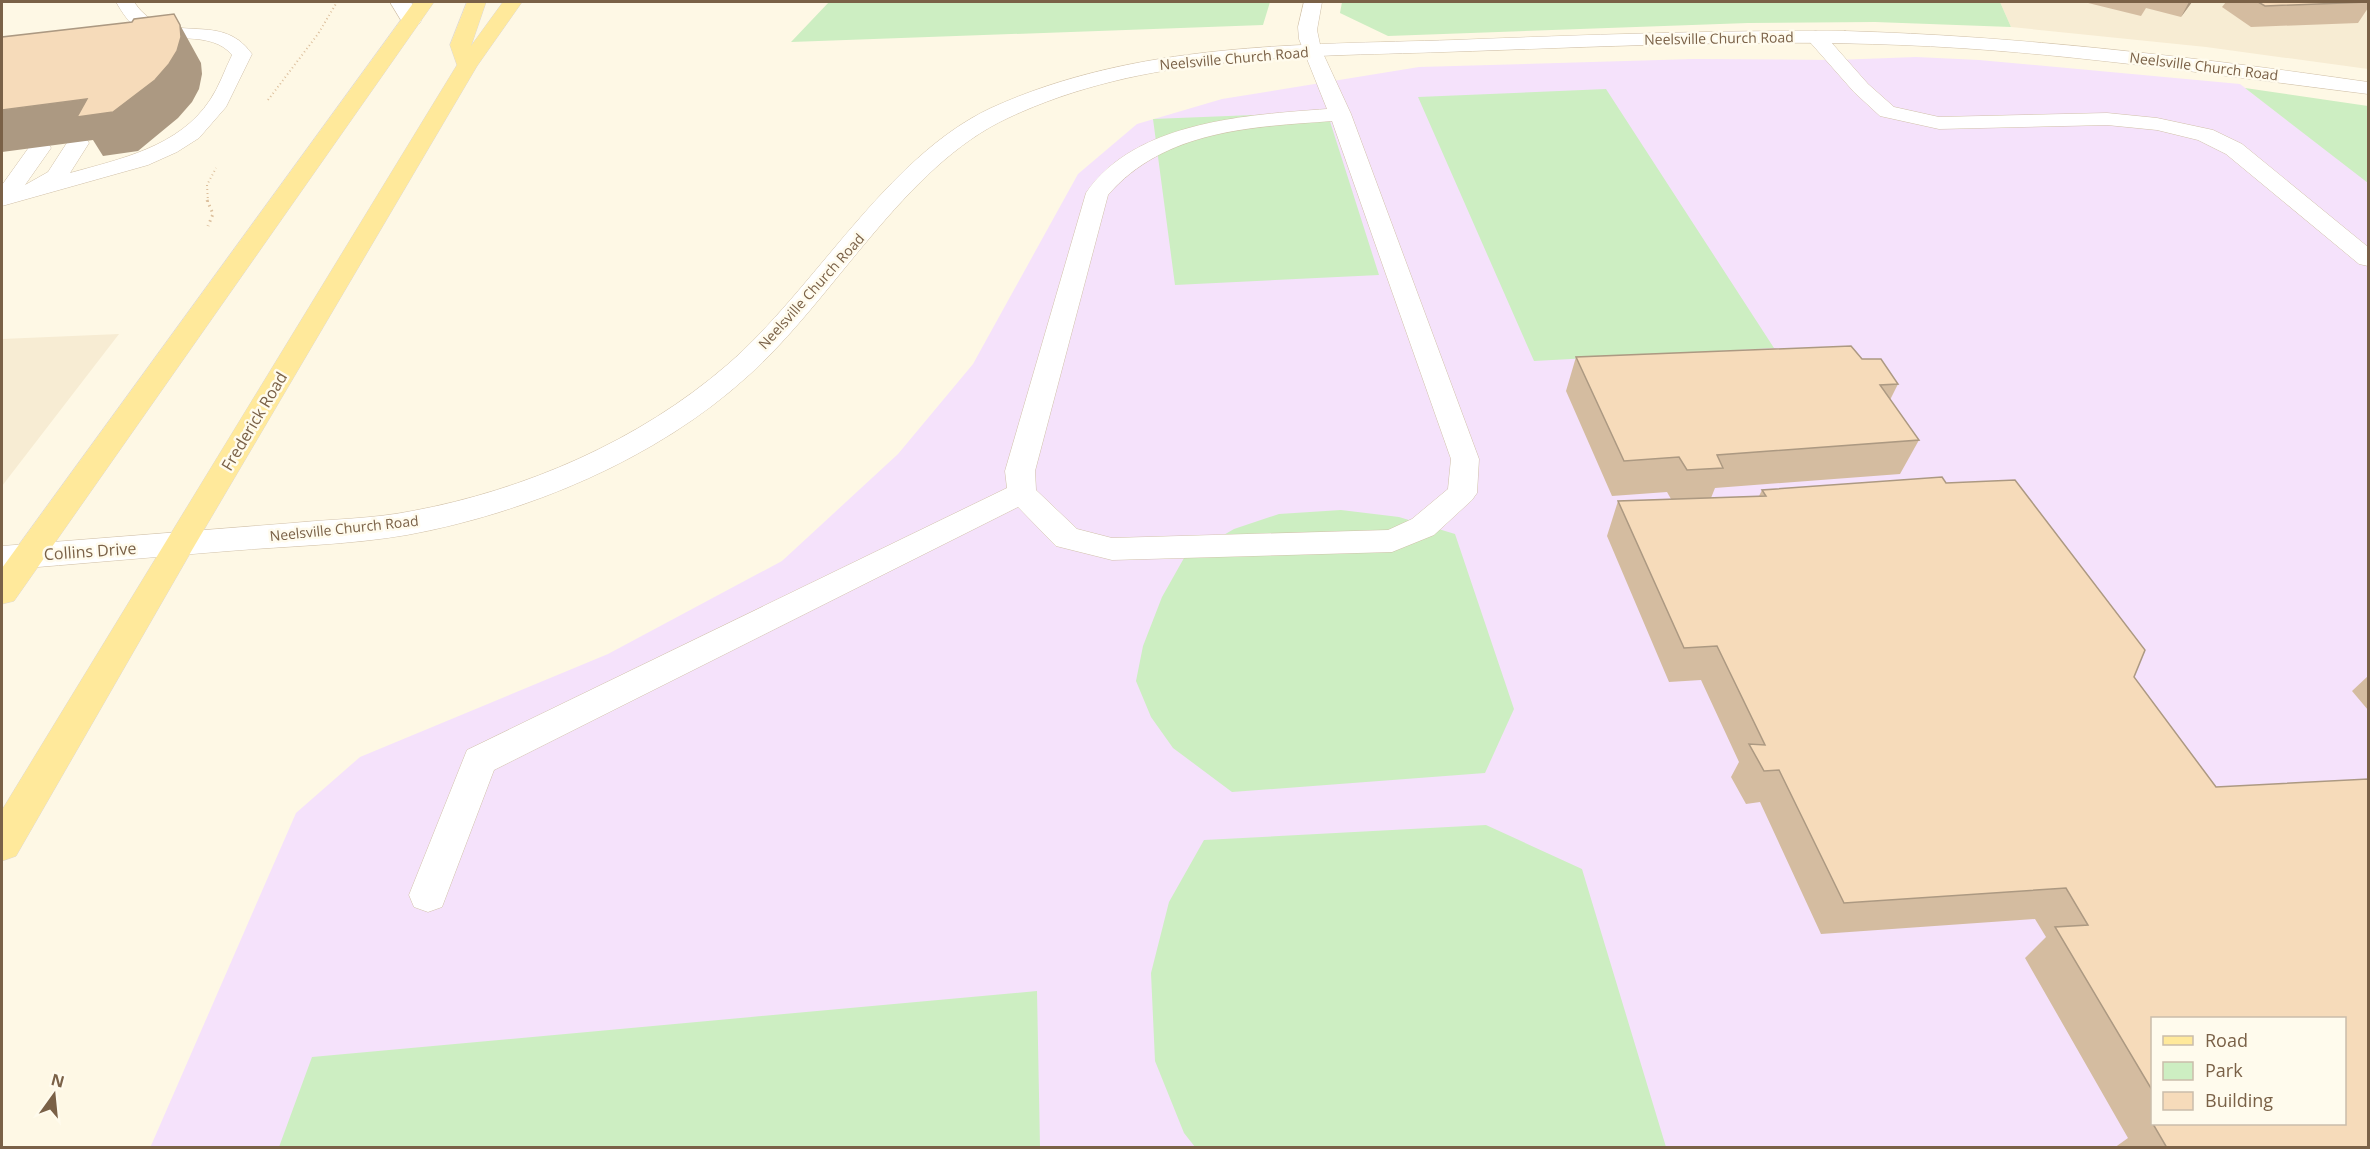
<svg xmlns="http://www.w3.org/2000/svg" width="2370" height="1149" font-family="'Open Sans',sans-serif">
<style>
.residential{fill:#f7ecd3}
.education{fill:#f5e2fb;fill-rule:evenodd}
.green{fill:#cdeec2}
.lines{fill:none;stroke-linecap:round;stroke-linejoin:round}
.service-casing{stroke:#d1c1a9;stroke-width:1}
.minor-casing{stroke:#d1c1a9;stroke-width:1}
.tertiary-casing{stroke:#d1c1a9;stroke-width:1}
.primary-casing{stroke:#dfd9d3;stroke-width:1}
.path-far1{stroke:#dcbf9c;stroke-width:2;stroke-dasharray:1 3;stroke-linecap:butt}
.path{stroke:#dcbf9c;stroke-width:3;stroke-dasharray:1.5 4;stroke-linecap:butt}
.service{fill:#fff;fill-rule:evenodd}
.minor{fill:#fff;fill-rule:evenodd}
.tertiary{fill:#fff;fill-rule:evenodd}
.primary{fill:#ffe99b;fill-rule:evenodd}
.wall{fill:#d4bca0;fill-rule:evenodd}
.shaded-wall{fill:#ac9982}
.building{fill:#f6dbba;stroke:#ac9982;stroke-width:1.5}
.labels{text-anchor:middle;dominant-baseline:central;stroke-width:5;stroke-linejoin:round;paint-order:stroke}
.far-street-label{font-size:14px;fill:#7a6147;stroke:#fffbed}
.street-label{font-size:16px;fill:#7a6147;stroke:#fffbed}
</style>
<rect width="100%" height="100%" fill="#fef8e5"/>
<path class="residential" d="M2000,2h368v67l-162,-22 -195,-20z
M119,334l-117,152v-147z"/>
<path class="education" d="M1916,57l63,3 261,24 128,98v965l-2218,1 146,-335 64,-56 248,-103 174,-93 116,-107 75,-90 105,-190 59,-50 85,-25 197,-32 274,-8 143,1zM2152,1018h192v106h-192z"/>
<path class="green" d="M829,2h441l-7,23 -472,17z
M1342,2h658l11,25 -136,-5 -127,1 -360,13 -48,-23z
M2245,88l123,18v77z
M1606,89l168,259 -240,13 -116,-264z
M1327,112l52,163 -204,10 -22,-166z
M1341,510l58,7 56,17 59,175 -29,64 -253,19 -59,-44 -22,-31 -15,-36 7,-35 19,-49 22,-39 50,-29 45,-15z
M1486,825l96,44 84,278h-471l-11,-14 -29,-72 -4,-88 18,-71 35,-62z
M1037,991l3,156h-761l33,-90z"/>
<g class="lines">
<g class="service-casing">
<path id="service" d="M116,2h18c33,49 85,5 118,52l-26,53 -27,31 -22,14 -29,13 -146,41v-21l30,-42 8,-2 8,2 3,5 -26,37 23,-13 22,-34 8,-2 8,2 3,5 -19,30c50,-14 109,-26 140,-73 9,-13 15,-31 22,-45 -21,-26 -65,-10 -92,-25 -11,-6 -18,-18 -24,-28z
M1304,2h18l-5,28 4,19 30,65 128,345 -2,34 -5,7 -38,35 -42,17 -280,8 -56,-14 -38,-39 -524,263 -52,137 -14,5 -14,-5 -5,-12 58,-145 540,-262 -2,-17 81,-278c49,-72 162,-78 241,-84l-28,-70 -1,-12zM1332,121l119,338 -3,30 -36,30 -24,11 -276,8 -35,-9 -41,-39 -1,-19 73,-276c56,-65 144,-68 224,-74z
M1816,31l7,2 45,51 26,23 45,10 168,-4 50,5 56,12 29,14 126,103v19l-9,-2 -133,-110 -28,-14 -41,-10 -50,-5 -168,4 -59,-13 -26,-24 -45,-51 -3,-4 3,-4z"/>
</g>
<g class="minor-casing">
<path id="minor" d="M1845,31c175,5 349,26 523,51v12c-155,-19 -310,-43 -467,-49 -152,-6 -305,2 -457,7 -147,5 -300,2 -436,66 -104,48 -174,181 -260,258 -91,83 -221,137 -341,159 -58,10 -119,11 -178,16 -76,6 -152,13 -227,19v-24c97,-8 193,-15 290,-23 40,-4 80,-4 120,-12 113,-21 227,-70 315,-146 88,-76 159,-208 264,-257 145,-66 307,-63 463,-68 130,-5 260,-10 391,-9z"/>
</g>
<g class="tertiary-casing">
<path id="tertiary" d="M390,2h21l10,19 -3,4h-14z"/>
</g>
<g class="primary-casing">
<path id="primary" d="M414,2h20l-420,599 -12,3v-36z
M467,2h19l-15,44 32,-44h19l-45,64 -285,484 -176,306 -14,5v-51l455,-745 -7,-20z"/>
</g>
<path class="path-far1" d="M268,100l50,-66 19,-32
M208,202l-1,-17 9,-17"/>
<path class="path" d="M207,200l6,14 -5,12"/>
<use href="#service" class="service"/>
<use href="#minor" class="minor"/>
<use href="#tertiary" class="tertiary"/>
<use href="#primary" class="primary"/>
</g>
<path class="wall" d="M2084,2h108l-11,15 -35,-9 -5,8z
M2226,2h142v6l-10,15 -107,4 -29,-20z
M1576,357l286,2 36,25 -8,16 29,40 -19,34 -185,14 -4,10 48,-2 3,-6 184,-7 188,194 234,471h-254l14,-10 -103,-180 21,-21 -11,-18 -214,15 -61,-132 -14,2 -15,-27 8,-15 -38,-82 -32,2 -62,-146 11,-35 53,-2 -4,-7 -55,4 -46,-105zM2152,1018l192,106h-192z
M2368,676v34l-16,-19z"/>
<path class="shaded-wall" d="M2189,2h3l-11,15z
M174,14l27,49 1,11 -3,15 -7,13 -14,16 -40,33 -35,5 -10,-16 -91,12v-42l85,-11z"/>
<path class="building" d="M2258,2h110l-103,4z
M174,14l6,11 1,12 -4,14 -8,13 -14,16 -42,32 -36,5 10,-18 -85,11v-73l130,-15 2,-3z
M1851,346l11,13h19l17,25 -18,1 39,55 -202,15 6,13 -36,2 -8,-13 -55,4 -48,-104z
M1942,477l4,6 69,-3 130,170 -11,27 82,110 152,-8v369h-201l-14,-24h191v-106h-192v72l-97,-163 33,-2 -22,-37 -222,15 -65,-133 -15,1 -15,-27 16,1 -48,-99 -33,2 -66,-147 148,-5 -4,-6z"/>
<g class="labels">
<g class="far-street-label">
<text transform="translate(1719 38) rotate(-1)">Neelsville Church Road</text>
<text transform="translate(1234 58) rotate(-5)">Neelsville Church Road</text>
<text transform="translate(2204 66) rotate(7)">Neelsville Church Road</text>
<text transform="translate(811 291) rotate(-48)">Neelsville Church Road</text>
<text transform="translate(344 528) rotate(-6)">Neelsville Church Road</text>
</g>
<g class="street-label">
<text transform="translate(254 421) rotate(-59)">Frederick Road</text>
<text transform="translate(90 551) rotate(-4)">Collins Drive</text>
</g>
</g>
<rect width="2370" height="1149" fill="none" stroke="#7a6147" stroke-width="6"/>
<rect x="2151" y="1017" width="195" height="108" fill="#fffbed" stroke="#cabdab" stroke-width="1.5"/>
<rect x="2163" y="1036" width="30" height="9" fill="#ffe99b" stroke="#cabdab" stroke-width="1.5"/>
<text x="2205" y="1047" font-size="18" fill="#7a6147">Road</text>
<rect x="2163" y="1062" width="30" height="18" fill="#cdeec2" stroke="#cabdab" stroke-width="1.5"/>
<text x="2205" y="1077" font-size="18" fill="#7a6147">Park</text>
<rect x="2163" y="1092" width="30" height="18" fill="#f6dbba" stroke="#cabdab" stroke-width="1.5"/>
<text x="2205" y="1107" font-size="18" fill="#7a6147">Building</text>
<g transform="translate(54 1095) rotate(15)" stroke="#fffbed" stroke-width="4.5" paint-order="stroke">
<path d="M0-4.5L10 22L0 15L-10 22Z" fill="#7a6147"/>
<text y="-9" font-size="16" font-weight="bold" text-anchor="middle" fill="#7a6147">N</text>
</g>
</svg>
